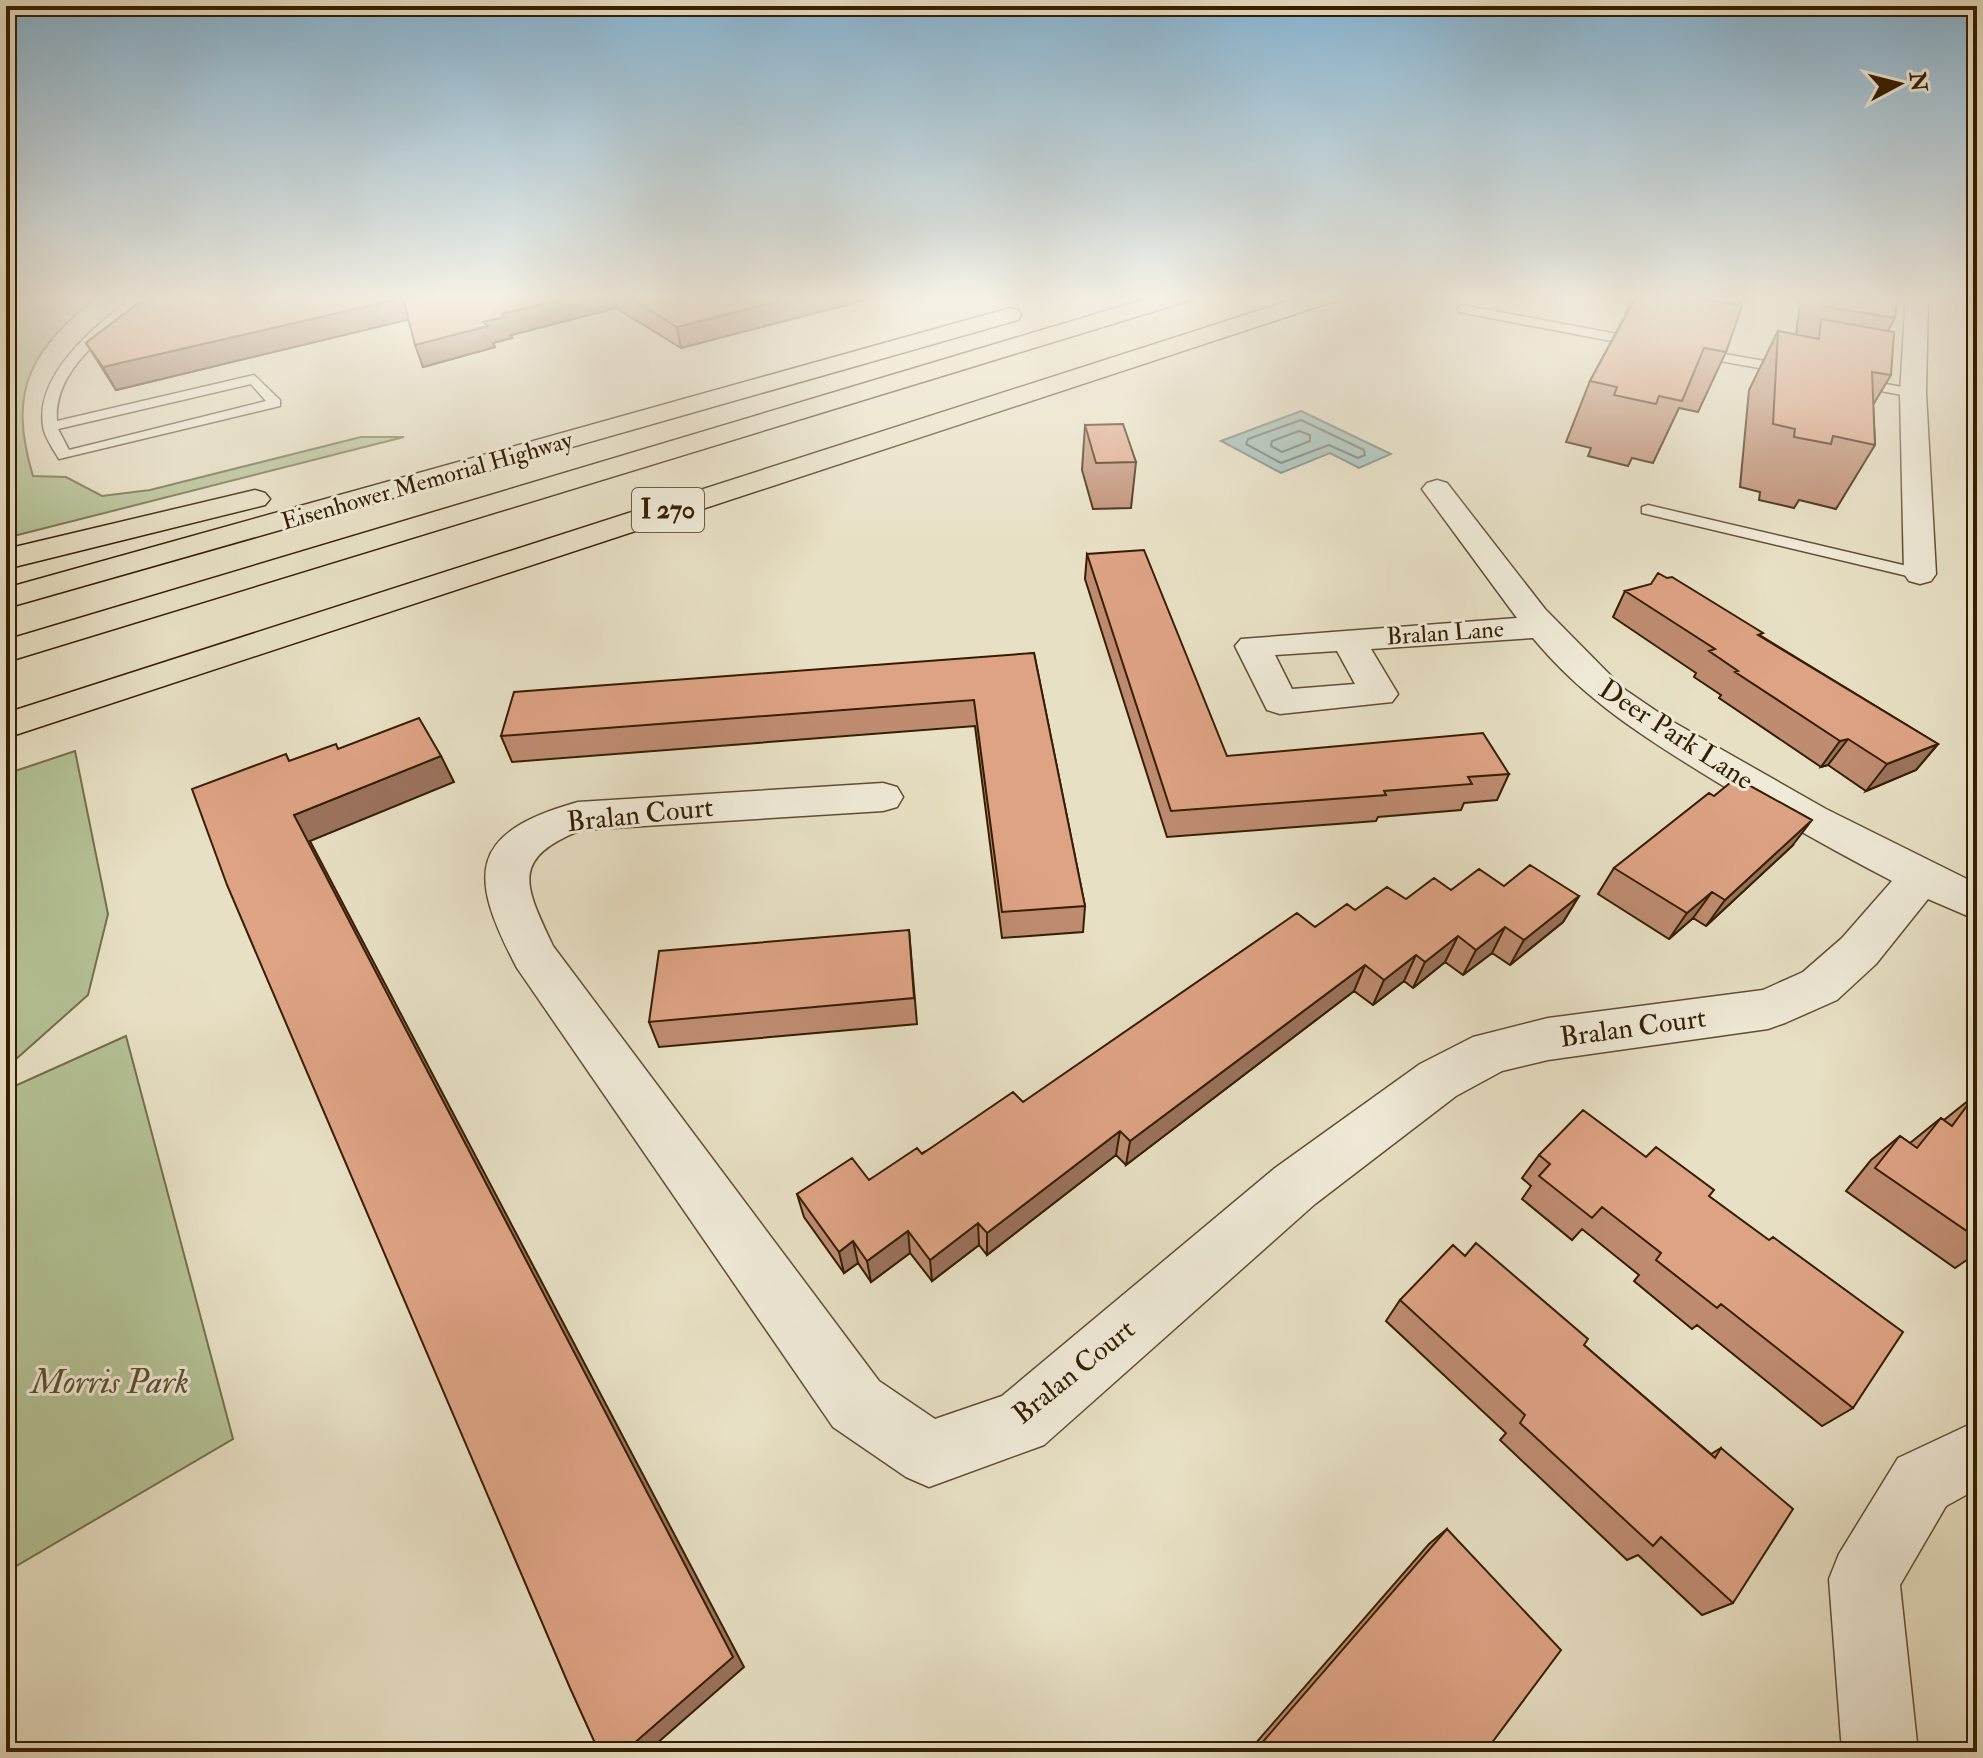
<svg xmlns="http://www.w3.org/2000/svg" width="1983" height="1758" font-family="'IM FELL Double Pica',serif">
<style>
.green{fill:#b4c296;stroke:#74704b;stroke-width:2}
.water{fill:#98bcba;stroke:#707d70;stroke-width:2}
.lines{fill:none;stroke-linecap:round;stroke-linejoin:round}
.shore{stroke:#666d5d;stroke-width:2}
.lane-casing{stroke:#624e31;stroke-width:3}
.street-casing{stroke:#624e31;stroke-width:3}
.highway-casing{stroke:#351e00;stroke-width:3}
.lane{fill:#f0ebd9;fill-rule:evenodd}
.street{fill:#f0ebd9;fill-rule:evenodd}
.highway{fill:#e8e0c5;fill-rule:evenodd}
.wall{fill:#bf8c72;stroke:#351e00;stroke-width:2}
.shaded-wall{fill:#9b725d;stroke:#351e00;stroke-width:2}
.building{fill:#dea385;stroke:#351e00;stroke-width:2}
.labels{text-anchor:middle;dominant-baseline:central;stroke-width:6;stroke-linejoin:round;paint-order:stroke}
.far-street-label{font-size:24px;fill:#351e00;stroke:#f0ebd9}
.shield{fill:#f0ebd9;stroke:#6d5c41;stroke-width:2}
.shield-label{font-size:26px;font-weight:bold;fill:#351e00}
.street-label{font-size:28px;fill:#351e00;stroke:#f0ebd9}
.near-park-label{font-size:34px;font-style:italic;fill:#5b4f2d;stroke:#f0ebd9}
</style>
<rect width="100%" height="100%" fill="#e8e0c5"/>
<filter id="stains"><feTurbulence type="fractalNoise" baseFrequency=".0025" numOctaves="4"/><feColorMatrix values="0 0 0 0 .2 0 0 0 0 .09 0 0 0 0 .02 0 0 0 .5 -.17"/></filter>
<radialGradient id="worn" r=".72"><stop offset=".6" stop-color="#630" stop-opacity="0"/><stop offset="1" stop-color="#630" stop-opacity=".3"/></radialGradient>
<path class="green" d="M6,295h94c-70,54 -93,95 -67,181l33,1 36,19 48,-6 211,-53h43l-398,101z
M75,751l33,163 -20,81 -82,73v-294z
M126,1036l107,403 -227,133v-482z"/>
<path class="water" d="M1301,411l90,43 -32,14 -29,-15 -49,20 -60,-32z"/>
<g class="lines">
<path class="shore" d="M1301,420l63,30 1,5 -7,3 -29,-13 -48,18 -35,-19 2,-5z
M1299,431l11,4v6l-28,11 -11,-6 1,-5z"/>
<g class="lane-casing">
<path id="lane" d="M134,295h14c-33,35 -95,70 -91,126l197,-46 26,25v6l-221,53c-6,-10 -15,-23 -16,-33 -8,-54 55,-101 91,-131zM251,384l15,17 -197,49 -11,-21z
M1463,305l180,34 6,4 -6,4 -184,-35 -2,-3z
M1691,348l102,18 7,4 -7,4 -107,-19 -2,-3z
M1853,378l60,11 7,4 -7,4 -65,-12 -2,-3z
M1648,505l272,64 9,5 -9,5 -278,-66v-6z"/>
</g>
<g class="street-casing">
<path id="street" d="M1906,295h22l-2,98 10,181 -5,7 -11,3 -11,-3 -5,-7 -4,-181z
M1437,480l10,3 98,126 79,80 44,30 158,90 151,75v36l-49,-21 -52,65 -39,36 -52,23 -17,6 -220,31 -46,11 -46,25 -141,108 -271,241 -115,42 -23,-10 -73,-50 -316,-459c-49,-93 -50,-135 61,-166l305,-19 14,4 6,10 -6,10 -14,4 -302,19c-72,29 -56,56 -28,116l326,435 56,38 67,-23 273,-228 145,-104 53,-27 75,-19 215,-28 40,-18 39,-34 50,-57c-60,-31 -119,-65 -177,-100 -68,-42 -130,-80 -182,-143l-162,11 27,45 -6,8 -112,12 -13,-4 -32,-64 6,-7 276,-21 -95,-129 5,-6zM1337,651l18,33 -63,5 -17,-34z
M1977,1421v68l-31,17 -46,79 18,167h-76l-13,-173 10,-25 59,-96z"/>
</g>
<g class="highway-casing">
<path id="highway" d="M1159,295h35l-3,5 -1185,362v-22z
M1307,295h34l-3,5 -1332,438v-25z
M1010,308l8,2 3,5 -3,5 -1012,288v-20z
M255,490l10,3 5,6 -5,6 -259,64v-20z"/>
</g>
<use href="#lane" class="lane"/>
<use href="#street" class="street"/>
<use href="#highway" class="highway"/>
</g>
<path class="wall" d="M149,295h735l-203,53 -65,-40 -105,27 1,3 -19,5 2,4 -72,20 -15,-48 -292,71 -30,-47z
M1632,295h113l-5,10 -14,47 -28,60 -19,-4 -26,55 -21,-5 -4,8 -40,-10 3,-8 -25,-6 24,-61 36,-67 -1,-1z
M1801,295h96l-2,23 -7,13 3,44 -18,30 2,40 -39,64 -37,-9 -5,8 -35,-8 1,-8 -20,-5 9,-97 29,-59 18,4z
M1085,425l51,37 -5,46 -38,1 -11,-39z
M1087,554l140,202 282,18 -12,26 -33,3 -3,7 -83,7 -2,4 -209,16 -82,-258z
M1625,591l136,45 177,108 -22,26 -50,21 -38,-26 -7,2 -102,-69 2,-3 -27,-18 2,-4 -83,-56z
M1034,653l51,253 -2,26 -81,6 -27,-212 -463,36 -11,-26z
M1792,846l-86,80 -13,-8 -24,21 -71,-45 16,-26z
M1504,886l75,10 -16,26 -53,43 -18,-12 -29,22 -18,-13 -32,26 -9,-7 -31,24 -19,-14 -228,174 -10,-10 -129,100 -8,-10 -47,36 -22,-28 -39,29 -13,-19 -14,10 -40,-56 -7,-23 72,-14 154,-78 292,-175 40,-17 96,-20z
M909,930l8,94 -258,23 -10,-25z
M1974,1096l3,2v155l-22,15 -109,-77 25,-31 29,-24 10,7 31,-25 3,2z
M1539,1155l107,2 63,39 144,212 -31,18 -125,-101 -5,4 -58,-48 5,-6 -57,-46 -10,11 -50,-41 9,-13 -9,-8z
M1465,1256l119,89 127,109 10,-6 12,155 -31,12 -64,-60 -11,5 -127,-120 6,-7 -120,-112 14,-21z
M1447,1529l38,223h-237l181,-208z"/>
<path class="shaded-wall" d="M579,295h34l3,13 -105,27 1,3 -19,5 2,4 -72,20 -8,-22 68,-23 19,-8z
M802,295h82l-203,53 -4,-21z
M403,298l8,21 -295,71 -13,-23z
M1848,739l-20,26 -7,2 19,-26z
M1938,744l-22,26 -50,21 21,-27z
M441,756l13,26 -144,59 434,826 -97,85h-23l-330,-937z
M1812,820l-20,26 -86,80 19,-26z
M1712,892l-19,26 -24,21 18,-26z
M1579,896l-16,26 -53,43 14,-25z
M1505,927l-13,26 -29,22 13,-25z
M1458,936l-13,26 -32,26 12,-26z
M1416,955l-12,26 -31,24 11,-25z
M1365,965l-11,26 -228,174 4,-24z
M1120,1131l-4,24 -129,100v-22z
M978,1223l1,22 -47,36 -2,-21z
M908,1231l2,22 -39,29 -4,-21z
M853,1241l5,22 -14,10 -5,-21z"/>
<path class="building" d="M149,295h430l-77,19 3,3 -22,5 5,4 -73,19 -12,-47 -300,69 -17,-24z
M625,295h177l-125,32z
M1637,295h44l61,11 -16,46 -22,-4 -22,53 -23,-5 -3,8 -42,-9 3,-8 -27,-6z
M1823,295h74l-2,23 -73,-12z
M1821,319l73,13 -3,43 -19,-3 3,73 -42,-9 -2,8 -37,-7 1,-8 -22,-5 5,-93 41,8z
M1123,424l13,38 -40,1 -11,-38z
M1144,550l83,206 256,-23 26,41 -41,3 4,7 -88,7 2,4 -215,16 -84,-257z
M1658,573l9,5 5,-1 91,56 -5,2 180,109 -51,20 -39,-25 -8,2 -105,-69 3,-1 -29,-20 6,-2 -90,-58 26,-7z
M1034,653l51,253 -83,6 -28,-212 -473,36 13,-44z
M419,718l22,38 -147,59 439,842 -109,95h-25l-29,-64 -343,-803 -35,-96 94,-35 3,7 47,-17 2,5z
M1736,778l76,42 -87,80 -13,-8 -25,21 -73,-45 95,-75 5,3z
M1530,865l49,31 -55,44 -19,-13 -29,23 -18,-14 -33,26 -9,-7 -32,25 -19,-15 -235,176 -10,-10 -133,102 -9,-10 -48,37 -22,-29 -41,30 -14,-20 -14,11 -42,-58 55,-36 17,22 48,-32 5,6 91,-62 10,10 274,-189 18,14 32,-23 8,6 32,-23 19,12 28,-21 17,12 28,-21 25,17z
M909,930l5,68 -265,24 10,-71z
M1974,1096l3,2v140l-102,-70 25,-32 17,12 24,-30 11,8z
M1583,1110l63,47 10,-10 58,43 -5,6 60,44 4,-3 130,95 -50,76 -132,-104 -4,4 -61,-48 5,-7 -59,-46 -10,11 -53,-42 11,-12 -11,-9z
M1476,1243l112,96 -4,6 131,113 6,-10 72,61 -60,94 -72,-66 -8,9 -133,-123 5,-8 -125,-115 53,-55 12,11z
M1447,1529l114,121 -76,102h-231z"/>
<linearGradient id="sky" x2="0" y2="1"><stop stop-color="#88b7d6"/><stop offset="0.55" stop-color="#f5f1e5"/><stop offset="1" stop-color="#f5f1e5" stop-opacity="0"/></linearGradient>
<rect width="1983" height="541" fill="url(#sky)"/>
<g class="labels">
<g class="far-street-label">
<text transform="translate(427 481) rotate(-16)">Eisenhower Memorial Highway</text>
<text transform="translate(1445 633) rotate(-4)">Bralan Lane</text>
</g>
<rect class="shield" x="632" y="488" width="72" height="44" rx="6"/>
<g class="shield-label">
<text x="668" y="510">I 270</text>
</g>
<g class="street-label">
<text transform="translate(1676 735) rotate(33)">Deer Park Lane</text>
<text transform="translate(640 815) rotate(-6)">Bralan Court</text>
<text transform="translate(1633 1028) rotate(-8)">Bralan Court</text>
<text transform="translate(1074 1372) rotate(-39)">Bralan Court</text>
</g>
<g class="near-park-label">
<text x="110" y="1382">Morris Park</text>
</g>
</g>
<rect width="1983" height="1758" fill="none" stroke="#e8e0c5" stroke-width="32"/>
<rect x="8" y="8" width="1967" height="1742" fill="none" stroke="#351e00" stroke-width="4"/>
<rect x="16" y="16" width="1951" height="1726" fill="none" stroke="#351e00" stroke-width="2"/>
<g transform="translate(1899 84) rotate(83)" stroke="#f0ebd9" stroke-width="6" paint-order="stroke">
<path d="M0-6L14 30L0 20L-14 30Z" fill="#351e00"/>
<text y="-12" font-size="22" font-weight="bold" text-anchor="middle" fill="#351e00">N</text>
</g>
<rect width="100%" height="100%" filter="url(#stains)"/>
<rect width="100%" height="100%" fill="url(#worn)"/>
</svg>
